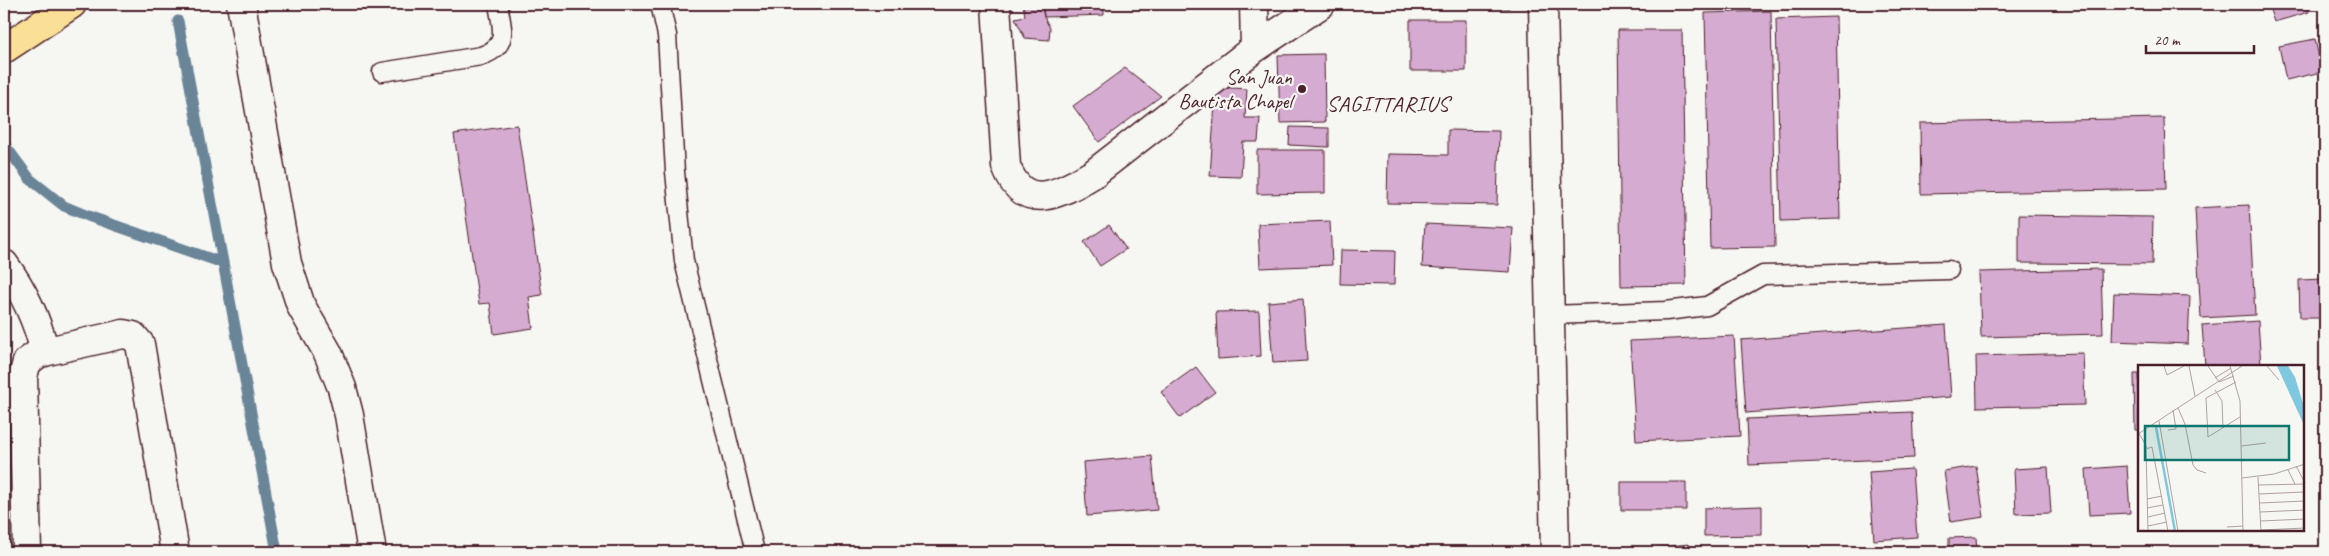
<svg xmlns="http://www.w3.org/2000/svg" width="2329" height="556" font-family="Caveat,sans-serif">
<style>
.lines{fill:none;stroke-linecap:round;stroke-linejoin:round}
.stream{stroke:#6a8598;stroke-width:11}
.building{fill:#d6abd1;stroke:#4a1f2b}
.service-casing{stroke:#4a1f2b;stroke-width:21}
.minor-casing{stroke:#4a1f2b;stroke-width:31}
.trunk-casing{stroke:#4a1f2b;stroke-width:31}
.service{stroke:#f6f6f2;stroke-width:18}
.minor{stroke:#f6f6f2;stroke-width:28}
.trunk{stroke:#fadf96;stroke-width:28}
.poi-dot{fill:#4a1f2b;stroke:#f6f6f2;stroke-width:2}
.labels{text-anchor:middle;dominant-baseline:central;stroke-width:4.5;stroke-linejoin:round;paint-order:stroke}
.poi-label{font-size:21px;fill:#4a1f2b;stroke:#f6f6f2;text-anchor:end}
.neighbourhood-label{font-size:22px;letter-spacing:1px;fill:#4a1f2b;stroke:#f6f6f2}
.inset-river{fill:none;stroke:#7fc9e0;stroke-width:2.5}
.inset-road{fill:none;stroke:#b1a0a2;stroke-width:1}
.view{fill:#0f766e;fill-opacity:0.15;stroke:#0f766e;stroke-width:2.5}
.inset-edge{fill:none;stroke:#4a1f2b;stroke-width:2.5}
</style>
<rect width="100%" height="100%" fill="#f6f6f2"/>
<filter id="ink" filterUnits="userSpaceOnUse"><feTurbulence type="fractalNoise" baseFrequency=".02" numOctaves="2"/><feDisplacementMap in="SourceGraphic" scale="10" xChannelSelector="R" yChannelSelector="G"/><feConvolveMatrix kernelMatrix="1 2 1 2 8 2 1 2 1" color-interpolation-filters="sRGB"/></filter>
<g filter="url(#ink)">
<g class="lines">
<path class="stream" d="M178,21l99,531
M4,144l26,35 34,27 24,10 135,47"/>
</g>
<path class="building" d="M1023,4h18l3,13 6,11 -1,12 -24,-2 -10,-20 10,-2z
M1043,4h61v11l-60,2z
M1430,4h79v4l-79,-2z
M2268,4h38l3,8 -35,10z
M1771,11l4,236 -65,1 -5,-235z
M1836,17l4,202 -59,2 -5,-202z
M1410,20h56v51h-56z
M1618,30h64l4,255 -65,1z
M2315,39l7,33 -36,8 -7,-34z
M1324,54l1,68 -45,1 -2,-68z
M1125,68l36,28 -62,46 -26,-36z
M1216,87l31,2 -2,29h15l-2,24h-15l-2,35 -31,-1z
M2164,118l2,71 -245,5 -1,-71z
M517,125l25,170 -13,2 4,31 -39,6 -4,-31 -11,1 -25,-170z
M1290,127l39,1v19l-40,-2z
M1448,130l51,1 -2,74 -110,-2 1,-49 60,1z
M1257,150h68v43l-68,1z
M2249,205l6,110 -54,3 -6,-110z
M2019,215l134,2 -1,47 -133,-1z
M1330,221l2,44 -72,3 -2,-44z
M1425,224l88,4 -3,44 -88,-5z
M1109,225l17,24 -26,17 -16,-24z
M1341,250l54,1 -1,34 -54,-1z
M2101,269l2,65 -122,3 -2,-65z
M2325,279v39h-25l-1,-38z
M2114,293l76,3 -2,48 -76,-3z
M1303,299l4,62 -34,2 -5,-61z
M1259,311l2,45 -43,3 -2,-47z
M2258,321l3,45h-56l-3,-41z
M1946,325l5,72 -205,16 -5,-73z
M1734,336l6,100 -104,5 -6,-100z
M2083,353l2,52 -108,2 -1,-51z
M1196,367l19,25 -35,26 -19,-26z
M2134,374h5v56h-4z
M1912,412l2,46 -165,7 -2,-46z
M1152,456l5,54 -70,6 -4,-54z
M1976,466l8,51 -33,5 -7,-51z
M2127,466l3,47 -41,2 -3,-46z
M2048,467l3,46 -35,1 -2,-45z
M1912,469l5,68 -43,3 -5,-68z
M1621,482h65v28h-65z
M1762,506v29l-58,1v-28z
M1976,537l1,15h-28v-14z
M1689,544l1,8h-36l-1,-4z
M1103,546l38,1v5h-38z"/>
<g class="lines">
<g class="service-casing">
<path id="service" d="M660,4l7,31 8,137 9,89 71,291
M382,72l99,-16c29,-10 21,-27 17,-52
M1550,315l116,-4 41,-5 56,-31 186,-5"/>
</g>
<g class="minor-casing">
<path id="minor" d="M241,4l46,259 14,43 27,47 14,35 7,27 23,137
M996,4l10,162c18,48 54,28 87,8l162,-126 66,-44
M1254,4l1,44
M1543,4l12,548
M4,264c20,27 33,56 41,88
M27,552l-4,-176 4,-14 12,-9 84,-19 10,2 7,8 35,208"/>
</g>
<g class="trunk-casing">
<path id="trunk" d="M4,49l68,-45"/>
</g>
<use href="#service" class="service"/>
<use href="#minor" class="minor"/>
<use href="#trunk" class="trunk"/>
</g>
</g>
<circle class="poi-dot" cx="1302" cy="89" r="5"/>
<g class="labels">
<g class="poi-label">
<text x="1292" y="77">San Juan<tspan x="1292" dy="24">Bautista Chapel</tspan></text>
</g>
<g class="neighbourhood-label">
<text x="1388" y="104">SAGITTARIUS</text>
</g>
</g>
<g transform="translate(2138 365)">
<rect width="166" height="166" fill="#f6f6f2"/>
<path d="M139,1h11l7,11 9,30v18z" fill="#7fc9e0"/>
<path class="inset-river" d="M18,62l19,104"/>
<path class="inset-road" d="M26,1l3,9 17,-9M51,1l6,30M70,1l11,16 15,-6M92,1l10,35 3,130M129,1l12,14M77,13l16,-10M98,17l-30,16 2,39 32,-20M77,25l7,11 1,27M40,43l7,16 8,41 4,5 9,3M21,56l19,110M30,65l8,-1 -3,-19M1,68l8,15M0,69l104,-68M103,81l25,-3M158,101l9,17M150,105l7,14M120,112l3,54M104,113l32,-4 31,-10M121,120l46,-1M121,129l46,-2M9,134l15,-3M122,138l45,-2M9,143l16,-3M122,147l45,-2M10,152l17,-4M123,156l44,-2M10,161l19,-4M89,162l16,-1M123,165l44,-2M10,166l-2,-82 6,-2 16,84"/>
<path class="view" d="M7,61h144v34h-144z"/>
<rect width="166" height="166" class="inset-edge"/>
</g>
<rect width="2329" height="556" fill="none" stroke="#f6f6f2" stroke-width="20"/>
<rect x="10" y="10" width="2309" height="536" fill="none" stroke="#4a1f2b" stroke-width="2" filter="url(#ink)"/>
<path d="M2146 45v8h108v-8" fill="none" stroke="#4a1f2b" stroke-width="2.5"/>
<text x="2154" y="45" font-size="15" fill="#4a1f2b" stroke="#f6f6f2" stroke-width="4" paint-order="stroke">20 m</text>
</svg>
